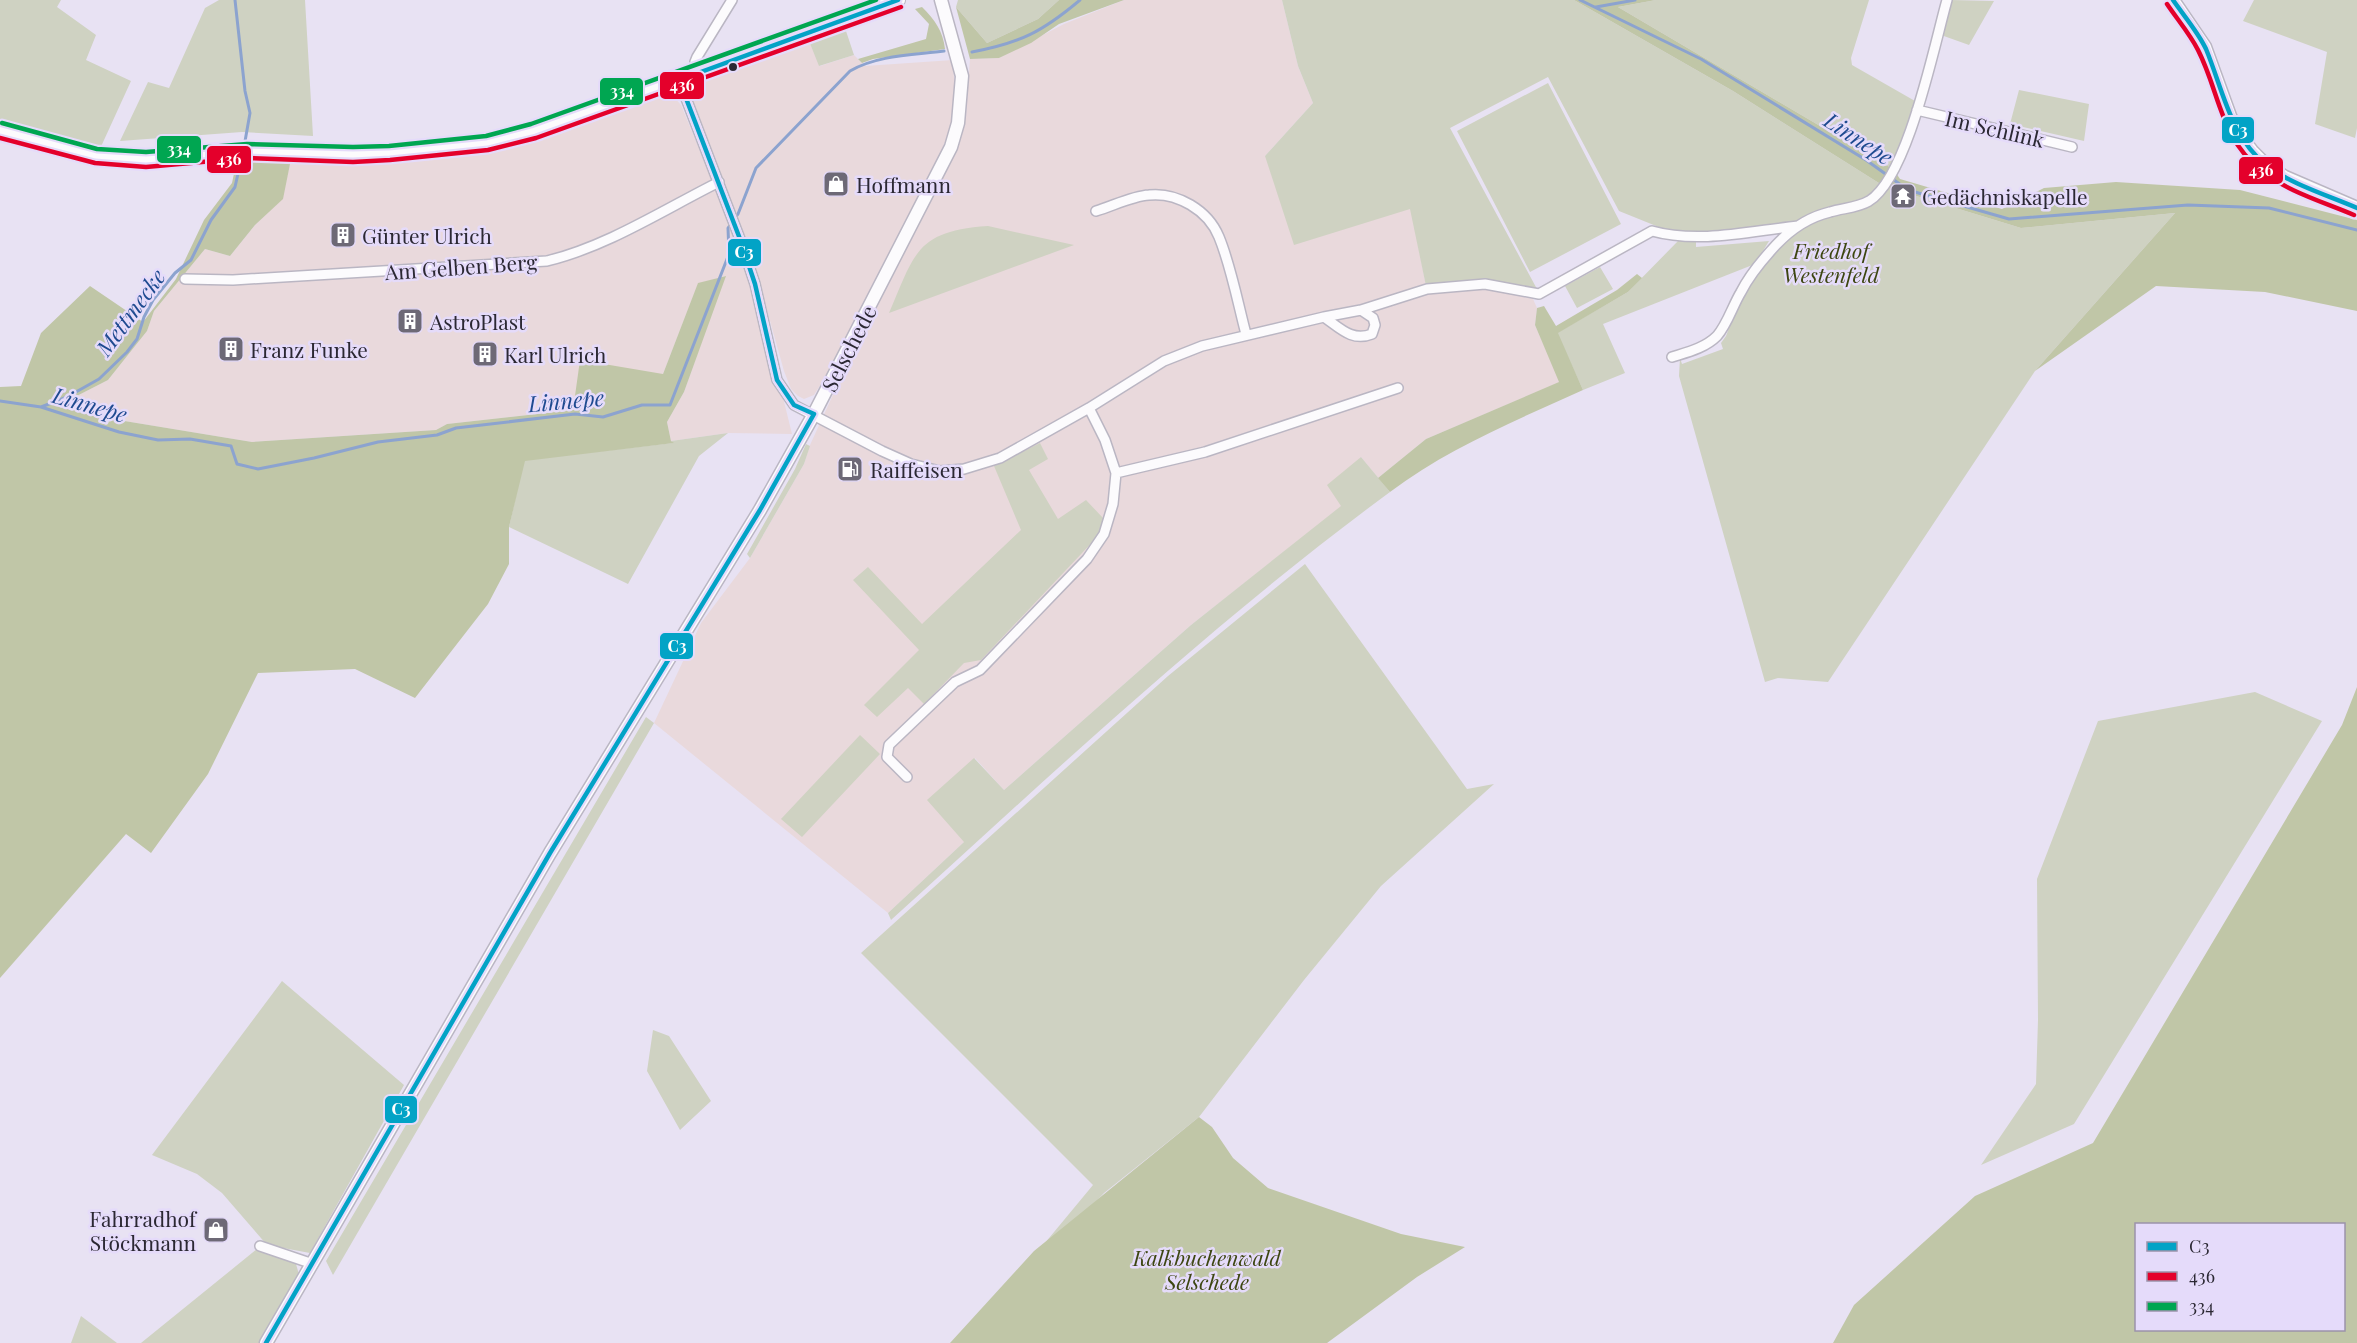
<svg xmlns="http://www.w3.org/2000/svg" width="2357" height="1343" font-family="'Playfair Display',serif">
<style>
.industrial{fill:#e9d9dc}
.green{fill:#cfd2c2}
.forest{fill:#c0c6a7;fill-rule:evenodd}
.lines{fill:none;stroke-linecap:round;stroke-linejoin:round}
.stream{stroke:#8ca3cf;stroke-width:3}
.minor-casing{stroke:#bab6c3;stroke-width:12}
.tertiary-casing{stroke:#bab6c3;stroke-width:15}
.secondary-casing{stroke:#bab6c3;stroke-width:16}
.minor{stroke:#fcfbfd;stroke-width:9}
.tertiary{stroke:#fcfbfd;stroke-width:12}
.secondary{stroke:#fcfbfd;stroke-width:14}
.bus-1-casing{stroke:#e5dbfa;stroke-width:9}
.bus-2-casing{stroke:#e5dbfa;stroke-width:9}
.bus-3-casing{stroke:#e5dbfa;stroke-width:9}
.bus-1{stroke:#02a3c6;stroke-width:4.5}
.bus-2{stroke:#e4002b;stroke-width:4.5}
.bus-3{stroke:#00a651;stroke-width:4.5}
.bus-dot{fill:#2b2833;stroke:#e5dbfa;stroke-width:2}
.labels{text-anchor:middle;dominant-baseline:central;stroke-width:5;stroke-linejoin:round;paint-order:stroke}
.street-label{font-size:21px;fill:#2b2833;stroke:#e5dbfa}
.poi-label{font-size:21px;fill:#2b2833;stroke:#e5dbfa;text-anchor:start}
.park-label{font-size:21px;font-style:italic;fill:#3d4611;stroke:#e5dbfa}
.water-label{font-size:22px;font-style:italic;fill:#1e4a90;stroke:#e5dbfa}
.line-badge{stroke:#e5dbfa;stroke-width:2}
.badge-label{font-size:16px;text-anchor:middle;font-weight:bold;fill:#fff}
</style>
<rect width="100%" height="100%" fill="#e8e2f3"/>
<path class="industrial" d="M1124,0h158l16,66 15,37 -48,53 146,52 15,78 56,2 51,11 4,9 -2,17 25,57 -134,57 -48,39 -17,-21 -19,49 -151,119 -187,165 -29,-32 -11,84 -76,71 -234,-190 47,-100 49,-65 54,-94 6,-19 43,-94 99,-199 14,-36 4,-57 29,-1 65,-34z
M809,41l11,25 34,-11 11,11 88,-6 2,37 -4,31 -25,58 -91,176 -21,33 -10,4 -6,-3 -7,-7 -7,-18 -34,-122 -57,-145 -2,-11 3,-9 10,-6z
M665,93l8,3 8,9 74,179 37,150 -64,-1 -57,8 -4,-19 17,-30 41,-116 -27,8 -35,90 -90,36 -126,14 -11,6 -184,12 -164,-27 -21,-14 41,-21 39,-49 7,-20 51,-62 25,7 25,-31 27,-26 9,-40 69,5 144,-15z"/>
<path class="green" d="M0,0h61l-4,7 39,28 -10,25 45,21 -32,70 -99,-27z
M219,0h86l8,136 -71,-4 -122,9 28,-59 21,6 36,-80z
M958,0h101l-21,19 -51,24 -31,-36z
M1282,0h292l159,91 149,94 -11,10 -13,7 -56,19 -75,9 -51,4 -57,-23 -71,-134 -98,51 87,161 -111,-3 -16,-77 -116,36 -29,-89 48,-53 -15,-37z
M1656,0h213l-18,58 1,7 63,36 -22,68 -275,-162z
M1951,0l43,1 -25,44 -28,-10z
M2254,0h103v128l-2,10 -40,-14 12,-72 -84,-31z
M845,28l9,27 -35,11 -10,-25z
M1548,83l73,141 -91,48 -73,-141z
M2019,90l70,14 -5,37 -74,-17z
M1887,187l134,41 154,-15 -140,158 -207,311 -50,-4 -13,4 -86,-306 1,-18 2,6 41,-15 -2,-6 5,-7 18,-47 32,-41 36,-26 21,-8z
M988,226l86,19 -185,68c26,-60 27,-82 99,-87z
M1696,239v8l73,-6 -14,23 -152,60 22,49 -42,17 -26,-57 71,-41 50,-51z
M1600,267l13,22 -36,19 -12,-22z
M728,433l-29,23 -71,128 -119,-57 15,-67 149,-17 -2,-2z
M1040,443l8,16 -19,11 29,49 28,-19 17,18 -4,17 -118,125 -17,3 -40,41 -16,-16 -31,29 -13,-12 55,-55 -66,-70 15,-13 54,57 99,-94 -27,-64z
M806,444l4,2 -6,18 -54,94 -3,-4 48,-85z
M1361,457l29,35c-177,130 -337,281 -499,428l-3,-7 76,-71 -37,-42 47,-42 30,32 187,-165 150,-119 -14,-21z
M1305,564l162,225 27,-5 -113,102 -77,94 -105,137 -95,76 -137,144 126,-152 -232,-232 307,-277z
M2255,692l67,29 -248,403 -93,41 55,-81 2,-64 -1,-141 61,-158z
M646,717l8,6 -321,552 -7,-14z
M860,735l20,19 -78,83 -21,-18z
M282,981l122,104 -94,168 -43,-8 -45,-52 -25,-19 -45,-19z
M653,1030l16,6 42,65 -31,29 -33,-59z
M257,1249l39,15 4,14 -40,65h-119z
M81,1316l36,27h-46z"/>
<path class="forest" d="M1059,0h65l-65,24 -28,19 -32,15 -29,1 -14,-52 31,36 51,-24z
M1574,0h82l-38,7 275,162 -11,16 -149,-94z
M922,7c13,13 21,24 23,42l-72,10 -11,4 -4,-4 68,-20 3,-15 -14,-15z
M237,159h54l-8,40 -28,26 -25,31 -25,-7 -51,62 -7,20 -39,49 -41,21 21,14 164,27 184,-12 11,-6 126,-14 7,-50 83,14 35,-91 28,-7 -42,116 -17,30 4,19 3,2 -149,18 -16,66v37l-21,40 -73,94 -60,-29 -97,4 -50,101 -57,79 -25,-19 -126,144v-591l21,-1 20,-53 49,-47 53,36 33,-43 28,-59 28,-37z
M1896,173l4,6 102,30 42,-21 72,-6 124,8 117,30v91l-92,-19 -109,-6 -121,85 140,-158 -154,15 -134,-41z
M1637,274l5,4 -14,14 -70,41 25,57c-66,30 -135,58 -193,102l-12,-14 48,-39 133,-57 -24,-57 2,-17 7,-2 12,20 61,-36z
M2357,687v656h-524l21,-38 121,-109 118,-53 249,-418zM2136,1224h208v106h-208z
M1199,1117l13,10 21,31 35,30 133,46 64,13 -48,30 -90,66h-377l84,-92z"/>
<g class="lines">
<path class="stream" d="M235,0l10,91 5,22 -6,34
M1580,0l121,59 165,101 42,30 101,29 179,-14 81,3 88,22
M1596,7l39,-7
M972,52c48,-9 70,-20 108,-52
M0,401l41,6 78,25 39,8 32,-1 41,7 6,18 21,5 56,-11 64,-16 59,-7 19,-7 119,-14 28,3 39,-12h28l59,-151 -1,-26 10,-14 18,-46 94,-97c27,-16 64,-16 94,-20
M41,407l26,-10 32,-18 28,-27 10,-13 7,-22 9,-17 22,-27 16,-13 20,-40 24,-33 7,-31"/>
<g class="minor-casing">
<path id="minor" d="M698,73l-3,-11 2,-5 35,-57
M679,80l61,159 15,45 22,96 17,25 88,46 29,13 29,7 24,-2 36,-11 89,-50 75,-47 38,-15 122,-29 37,-7 66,-21 58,-5 54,10 113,-63c47,13 98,0 146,-5
M1917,110l155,37
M1096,211c17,-5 36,-15 53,-16 28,-3 59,15 70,42 12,29 19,67 27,97
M185,279l48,1 314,-19c61,-15 116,-51 172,-79
M1324,317c16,11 28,25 48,17l3,-9 -2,-7 -12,-8
M1672,357c16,-5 33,-9 45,-21 10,-11 16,-31 24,-44 9,-18 22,-33 35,-47 15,-16 33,-28 54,-33 13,-4 27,-4 39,-11 39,-24 65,-155 78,-201
M1116,473l89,-21 193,-64
M907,777l-20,-20 2,-12 66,-63 25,-12 107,-111 17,-25 9,-30 3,-31 -11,-33 -16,-32
M260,1246l53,18"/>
</g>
<g class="tertiary-casing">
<path id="tertiary" d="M2173,0l32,47 25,69 6,14 16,21 14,14 19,12 72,31
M266,1343l284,-490 210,-343 54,-96 137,-267 7,-24 4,-47 -21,-76"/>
</g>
<g class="secondary-casing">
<path id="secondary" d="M0,130l96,26 50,4 101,-9h43l63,4 37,-2 97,-10 46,-12 365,-131"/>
</g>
<use href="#minor" class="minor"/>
<use href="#tertiary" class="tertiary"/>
<use href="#secondary" class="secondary"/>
<g class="bus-1-casing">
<path id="bus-1" d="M2173,0c11,16 25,32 33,49 17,41 24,87 60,116 26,20 61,30 91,43
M679,80l61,159 15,45 22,96 17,25 20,9
M679,80l219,-80
M266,1343l284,-490 210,-343 54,-96"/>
</g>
<g class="bus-2-casing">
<path id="bus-2" d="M2167,4c10,15 23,30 31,46 22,43 22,89 64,121 26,21 62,31 92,44
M0,138l95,25 51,4 101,-9 106,4 37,-2 98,-10 48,-12 365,-131"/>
</g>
<g class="bus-3-casing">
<path id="bus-3" d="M2,123l95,26 49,3 101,-8 106,3 36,-1 97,-10 45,-12 345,-124"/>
</g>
<use href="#bus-1" class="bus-1"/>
<use href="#bus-2" class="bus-2"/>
<use href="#bus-3" class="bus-3"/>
</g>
<defs>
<g id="shop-square" transform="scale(1.35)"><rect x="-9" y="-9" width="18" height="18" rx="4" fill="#6d6976" stroke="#e5dbfa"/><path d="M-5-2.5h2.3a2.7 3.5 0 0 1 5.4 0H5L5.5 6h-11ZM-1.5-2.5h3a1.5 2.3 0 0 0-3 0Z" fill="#fff"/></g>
<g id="temple-square" transform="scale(1.35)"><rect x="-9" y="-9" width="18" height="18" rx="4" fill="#6d6976" stroke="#e5dbfa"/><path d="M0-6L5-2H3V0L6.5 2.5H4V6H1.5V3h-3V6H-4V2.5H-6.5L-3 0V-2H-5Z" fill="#fff"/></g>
<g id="building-square" transform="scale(1.35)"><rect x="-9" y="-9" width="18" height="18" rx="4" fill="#6d6976" stroke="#e5dbfa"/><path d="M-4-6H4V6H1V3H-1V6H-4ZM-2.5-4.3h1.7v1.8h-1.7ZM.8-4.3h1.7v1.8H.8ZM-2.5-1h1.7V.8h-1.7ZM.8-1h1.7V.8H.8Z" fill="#fff"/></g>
<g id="fuel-square" transform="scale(1.35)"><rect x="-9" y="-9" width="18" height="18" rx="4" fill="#6d6976" stroke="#e5dbfa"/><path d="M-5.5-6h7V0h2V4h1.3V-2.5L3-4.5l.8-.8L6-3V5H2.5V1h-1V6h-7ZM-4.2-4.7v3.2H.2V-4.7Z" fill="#fff"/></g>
</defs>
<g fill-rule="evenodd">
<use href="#shop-square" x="836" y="184"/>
<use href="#temple-square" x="1903" y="196"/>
<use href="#building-square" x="343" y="235"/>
<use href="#building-square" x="410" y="321"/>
<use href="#building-square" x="231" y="349"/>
<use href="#building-square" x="485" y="354"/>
<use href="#fuel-square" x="850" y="469"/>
<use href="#shop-square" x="216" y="1230"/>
</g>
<circle class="bus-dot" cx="733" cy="67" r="5"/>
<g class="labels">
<g class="street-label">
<text transform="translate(1995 128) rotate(13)">Im Schlink</text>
<text transform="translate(461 266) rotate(-4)">Am Gelben Berg</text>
<text transform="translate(848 348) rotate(-63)">Selschede</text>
</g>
<g class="poi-label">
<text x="856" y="184">Hoffmann</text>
<text x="1922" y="196">Gedächniskapelle</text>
<text x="362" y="235">Günter Ulrich</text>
<text x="430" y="321">AstroPlast</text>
<text x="250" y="349">Franz Funke</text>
<text x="504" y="354">Karl Ulrich</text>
<text x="870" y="469">Raiffeisen</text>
<text x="196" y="1218" text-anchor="end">Fahrradhof<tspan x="196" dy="24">Stöckmann</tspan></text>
</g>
<g class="park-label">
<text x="1831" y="250">Friedhof<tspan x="1831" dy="24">Westenfeld</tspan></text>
<text x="1207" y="1257">Kalkbuchenwald<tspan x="1207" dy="24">Selschede</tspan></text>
</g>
<g class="water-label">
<text transform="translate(1859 138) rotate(33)">Linnepe</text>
<text transform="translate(130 312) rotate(-54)">Mettmecke</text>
<text transform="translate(566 400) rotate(-5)">Linnepe</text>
<text transform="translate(90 404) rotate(16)">Linnepe</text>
</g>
</g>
<g class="line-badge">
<rect x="659" y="71" width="46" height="29" rx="6" fill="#e4002b"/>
<rect x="599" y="77" width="45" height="29" rx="6" fill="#00a651"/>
<rect x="2221" y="116" width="34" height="28" rx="6" fill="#02a3c6"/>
<rect x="156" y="135" width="46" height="29" rx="6" fill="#00a651"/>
<rect x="206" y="145" width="46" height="29" rx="6" fill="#e4002b"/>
<rect x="2238" y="156" width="46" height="29" rx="6" fill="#e4002b"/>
<rect x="727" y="238" width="35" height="29" rx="6" fill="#02a3c6"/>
<rect x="659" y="632" width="35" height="28" rx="6" fill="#02a3c6"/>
<rect x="384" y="1095" width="34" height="29" rx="6" fill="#02a3c6"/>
</g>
<g class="badge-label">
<text x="682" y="91">436</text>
<text x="622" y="97">334</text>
<text x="2238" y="136">C3</text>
<text x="179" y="155">334</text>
<text x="229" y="165">436</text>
<text x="2261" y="176">436</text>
<text x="744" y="258">C3</text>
<text x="677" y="652">C3</text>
<text x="401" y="1115">C3</text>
</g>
<rect x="2135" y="1223" width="210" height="108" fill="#e5dbfa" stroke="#9b93aa" stroke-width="1.5"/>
<rect x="2147" y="1242" width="30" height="9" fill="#02a3c6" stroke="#9b93aa" stroke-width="1.5"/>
<text x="2189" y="1253" font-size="18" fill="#2b2833">C3</text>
<rect x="2147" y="1272" width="30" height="9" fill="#e4002b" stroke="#9b93aa" stroke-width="1.5"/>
<text x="2189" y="1283" font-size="18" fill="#2b2833">436</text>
<rect x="2147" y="1302" width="30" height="9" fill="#00a651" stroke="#9b93aa" stroke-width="1.5"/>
<text x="2189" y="1313" font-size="18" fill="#2b2833">334</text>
</svg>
